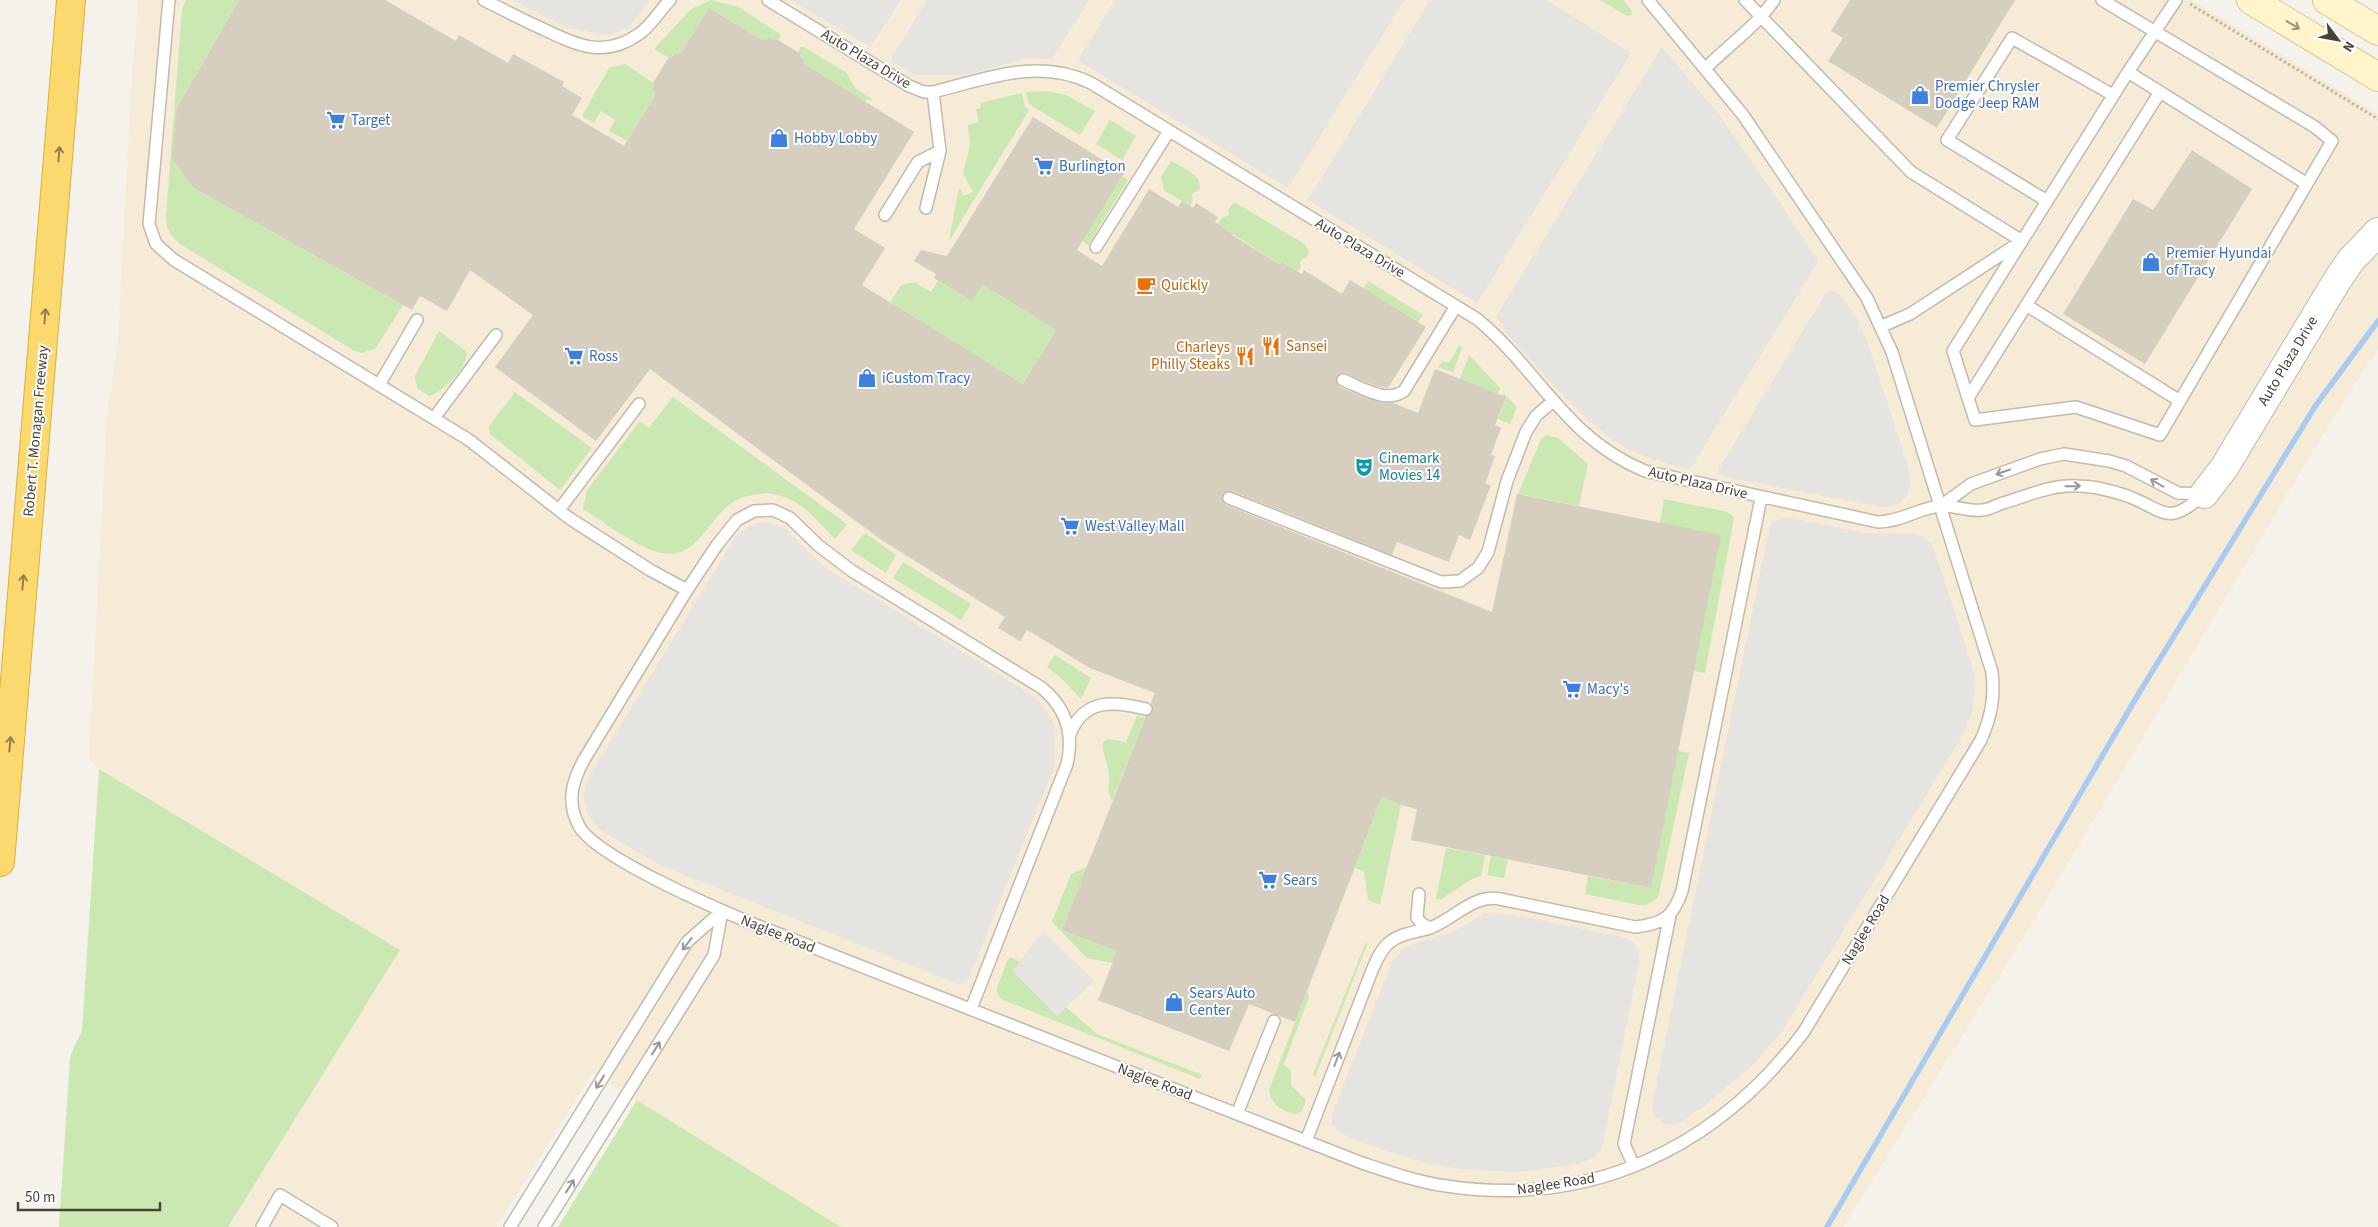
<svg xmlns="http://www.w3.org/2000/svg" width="2378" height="1227" font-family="'Source Sans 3',sans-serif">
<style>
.commercial{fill:#f5ebd6}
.green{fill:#cbe8b3}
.parking{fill:#e6e4e1}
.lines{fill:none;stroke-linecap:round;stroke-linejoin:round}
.stream{stroke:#a8cbef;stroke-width:5.5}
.building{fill:#d6cfbf}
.service-casing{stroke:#c0bbac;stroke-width:14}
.tertiary-casing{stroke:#c0bbac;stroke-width:30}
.secondary-casing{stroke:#d3c99a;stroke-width:30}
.motorway-casing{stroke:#dbb03d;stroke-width:30}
.path{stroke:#c1b89e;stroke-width:3;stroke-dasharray:2.5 2.5;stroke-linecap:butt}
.service{stroke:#fff;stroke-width:11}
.tertiary{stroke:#fff;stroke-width:28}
.secondary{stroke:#fef6ca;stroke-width:28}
.motorway{stroke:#fbd96e;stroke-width:28}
.oneway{stroke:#9a947a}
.oneway2{stroke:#907f4e}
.oneway3{stroke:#9a9892}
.labels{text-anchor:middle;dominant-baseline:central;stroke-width:4;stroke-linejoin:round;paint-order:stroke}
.street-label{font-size:15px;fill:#484338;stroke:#fff}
.shop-label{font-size:15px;fill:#366cbe;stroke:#fff;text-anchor:start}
.food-label{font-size:15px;fill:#c56008;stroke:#fff;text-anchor:start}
.culture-label{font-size:15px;fill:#0d838f;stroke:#fff;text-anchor:start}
</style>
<rect width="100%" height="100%" fill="#f4f2ea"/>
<path class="commercial" d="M138,0h2054l186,114v234l-60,94 -282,475 -193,310h-1002l-249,-154 -96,154h-268l172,-277 -301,-181 -10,-11 18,-342 11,-75 13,-250z"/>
<path class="green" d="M186,0h53l-62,108 17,80 209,117 -28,44 -14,4 -8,-3 -173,-106c-10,-8 -14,-15 -14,-28l16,-207z
M711,0l28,7 42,28 -3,5 -3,-2 -1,2 -5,-3 -2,3 -3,-2 -2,2 -53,-32 -28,45 -2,-1 -2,3 -3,-2 -3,5h-2l-15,-9 37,-40z
M1600,0h23l8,10 1,5 -5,1z
M801,47h3l43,26 8,15 17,11 -1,2 -4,-2 -2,3 -59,-37 -3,-3 2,-3 -7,-7z
M625,64l30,20 -3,5 3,2v5l-28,45 -18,-10 6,-11 -14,-9 -7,12 -12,-7 27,-48z
M1046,91l20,4 29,16 -15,24 -51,-31 -3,-12z
M1022,93l3,14 4,3 -80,131 10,-53 5,8 9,-4 -10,-19 7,-28 -2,-20 11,-3 -3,-13 5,-1 -1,-5z
M1110,120l26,16 -14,24 -26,-16z
M1171,161c10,6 31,13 29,28l-8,5 1,6 -3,6 -26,-16 -3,-13z
M1122,176l6,4 -40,65 -6,-4z
M1236,203l69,41 4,8 -3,7 -3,-1 -3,4 1,5 -3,4 -16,-9 -2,3 -62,-41 4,-6 7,-3 -1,-5 3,-5z
M938,281l34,20 11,-16 73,45 -33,54 -133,-81 11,-18 13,-3 17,10z
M1368,281l55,34 -5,7 -55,-33z
M439,331l27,20c5,13 -24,43 -37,45l-12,-8 -2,-12z
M1459,345l3,3 -9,24 -15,-5 5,-6 6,2z
M1469,355l31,33 -2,6 -38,-15z
M515,392l77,56 -32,42 -70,-56 -1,-8z
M1504,393l13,14 -7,17 -12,-5 8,-21 -4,-2z
M673,397l174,127 -12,15c-11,-11 -22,-25 -35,-34 -11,-7 -26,-13 -39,-11 -9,1 -18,2 -26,7 -27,15 -36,59 -73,52 -22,-3 -59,-32 -79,-44l4,-19 53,-69 9,7z
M1546,435l12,3 30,26 -9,42 -61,-12 23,-55z
M1664,499l64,13 6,6 -29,155 -11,-2 -34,-148z
M865,533l31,22 -10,18 -35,-23z
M903,562l68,42 -10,16 -68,-42z
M1055,655l36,23 -9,19 -2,1 -18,-19 -15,-12z
M1137,715l8,3 -33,83c-7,-15 -2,-12 -3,-26 -1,-19 -22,-45 17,-32z
M1678,751l11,2 -31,145 -12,7h-7l-54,-11 3,-18 63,12z
M99,769l301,181 -172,277h-169l11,-170 12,-27z
M1382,797l19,8 -21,100 -12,-5 -4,-29 -9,-3z
M1446,848l39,7 -4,21 -9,3 -32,21 -4,-1z
M1491,856l17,4 -4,18 -17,-3z
M1087,867l-25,63 55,21 -4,12 -26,-5 -35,-36 19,-48z
M1366,942l1,3 -52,132 -2,-3z
M1011,957l9,5 -7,9 43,44 9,-7h2l30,26 105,41 -2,4 -199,-80 -5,-8 11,-30z
M1307,991l2,6 -25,67 7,7v14l15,15 -4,11 -6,3c-15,-3 -24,-9 -27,-24z
M637,1100l11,7 193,120h-283z"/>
<path class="parking" d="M512,0h138l-20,26 -11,6 -11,3 -40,-7z
M791,0h110l-31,47z
M927,0h162l-37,59 -25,-1 -57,16 -19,1h-35l-23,-13 -1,-5z
M1115,0h289l-116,188 -208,-126 -1,-4z
M1430,0h116l85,53 -154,250 -169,-103z
M1662,47l55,65 68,98 33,52 -128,207 -19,-4 -36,-12 -22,-13 -26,-21 -35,-35 -40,-44 -16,-23z
M1830,290l10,5 16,22 10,21 42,128 3,19 -4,10 -6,7 -10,4 -10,1 -156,-30 -6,-4 -1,-3 52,-85 56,-92z
M1786,517l79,16 51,1 11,5 5,6 8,22 33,102 2,16 -3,29 -11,24 -179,293 -25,30 -54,46 -24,16 -13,2 -12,-9 -2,-10 117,-577 4,-8z
M762,522l15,3 8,4 38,37 204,126 14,11 11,17 3,8 -1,39 -87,216 -9,1 -296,-118 -59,-34 -10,-9 -6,-10 -3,-14 1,-13 6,-13 145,-237 16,-12z
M1485,913l29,2 109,22 9,4 6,9 2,7 -38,190 -6,9 -5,3 -18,6 -55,7 -57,-3 -31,-5 -51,-15 -39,-16 -8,-8v-11l60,-152 11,-13 8,-4 44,-14z
M1044,932l50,49 -37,35 -44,-45 22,-30z"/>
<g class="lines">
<path class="stream" d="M1827,1227l312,-534 177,-288 62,-84"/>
</g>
<path class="building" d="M239,0h146l71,41 3,-6 49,28 5,-9 51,28 -2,4 20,12 -10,17 52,31 31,-50v-5l-3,-1 3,-6 -2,-1 16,-26 2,1 4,-5 2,2 2,-3 2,1 28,-45 53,32 1,-2 4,2 2,-3 5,3 1,-2 26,16 -1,2 5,3 -2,3 3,3 108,67 -60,97 31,19 -23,37 161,99 33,-54 -73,-45 -11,16 -38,-23 2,-4 -22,-13 7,-11 26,6 86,-139 91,56 -47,77 25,16 47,-77 29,18 4,-6 11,7 3,-5 22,14 -3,5 18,12 -1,1 48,30 2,-3 20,12 2,-4 38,24 8,-14 76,47 -38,61 -12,-2 -31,-13 -7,1 -2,6 4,7 23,10 17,5 13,1 25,10 17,-44 71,28 -11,28 6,3 -10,27 4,1 -10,28 6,1 -21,55 -11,-5 -10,27 -52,-20 -5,13 -160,-64 -8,1 -2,8 4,5 266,107 25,-118 204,41 -70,353 -240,-48 6,-31 -16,-4 -19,-8 -87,225 -46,-18 -20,47 -131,-51 19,-49 -55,-21 84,-214 7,-5 -2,-8 4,-10 -65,-25 -63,-38 -7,11 -22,-13 7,-11 -122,-76 -233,-172 -54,72 -101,-74 38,-52 -63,-45 -23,41 -27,-15 -8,14 -218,-122 -22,-30 5,-50z
M1850,0h165l-78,128 -109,-67 15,-23 -12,-7z
M2192,150l60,39 -107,175 -82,-50 70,-115 20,11z"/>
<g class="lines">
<g class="service-casing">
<path id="service" d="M169,0l-20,224 7,20 18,16 295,180 100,78 81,52 37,20
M484,0c20,10 39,20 59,29 34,16 61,30 96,5 13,-9 20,-23 31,-34
M768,0l141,86 15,6h9c53,-13 106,-35 158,-9l386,236c62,51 88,119 168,152l233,51c23,0 40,-14 63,-16 13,-1 28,6 41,4 6,0 13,-4 18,-6 25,-7 51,-20 78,-18 17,0 35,5 52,11 35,14 38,30 74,-3
M1745,0l166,172 111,69 -112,73 -28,12
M2102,0l213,127 17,14 -172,294 -84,-28 -101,13 -22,-69 175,-279 48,-72
M1705,69c23,-24 51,-42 69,-69
M2128,72l179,112
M2047,201l-100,-61 65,-102 101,57
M926,208l14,-57 -7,-59
M885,215l33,-53 22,-11
M1096,247l73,-116
M2026,305l154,96
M1343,380c18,7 43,24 61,11l52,-85
M379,385l38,-65
M1968,398l192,-306
M434,418l62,-83
M1229,498l212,84 19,-1 18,-13 10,-16 19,-71 19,-49 10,-16 17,-15
M1941,506l30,-22 69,-25 24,-5 45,7 17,5 52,27 26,1
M559,510l80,-106
M1070,734c14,-36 44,-33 76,-25
M1419,894l-2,24 5,6 8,4
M971,1009l96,-245c7,-30 -1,-56 -25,-76l-190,-117 -33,-25 -29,-28 -17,-8 -19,1 -17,9 -20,25 -30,45 -102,168c-13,23 -19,44 -6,68 17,31 136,82 172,97l611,240c27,9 55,19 84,23 145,22 270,-38 357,-153l178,-293c10,-23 14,-42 11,-68l-100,-320 -25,-54 -124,-183 -95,-115
M1237,1114l37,-93
M1306,1141l67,-173c4,-9 9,-20 17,-26 11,-9 27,-10 40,-14 24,-9 43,-34 70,-29l135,28c27,-3 38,-9 47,-36l79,-393
M1634,1166l-10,-22 46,-229
M262,1227l18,-32 52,32
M510,1227l177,-285 35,-31
M544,1227l170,-272 8,-44"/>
</g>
<g class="tertiary-casing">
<path id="tertiary" d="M2204,494l20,-26 114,-189 13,-19 27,-28"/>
</g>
<g class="secondary-casing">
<path id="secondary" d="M2251,0l127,77
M2327,0l51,31"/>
</g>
<g class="motorway-casing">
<path id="motorway" d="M0,862l71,-862"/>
</g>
<path class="path" d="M2190,4l188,115"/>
<use href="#service" class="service"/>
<use href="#tertiary" class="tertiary"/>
<use href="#secondary" class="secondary"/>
<use href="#motorway" class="motorway"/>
</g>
<defs><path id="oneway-shaft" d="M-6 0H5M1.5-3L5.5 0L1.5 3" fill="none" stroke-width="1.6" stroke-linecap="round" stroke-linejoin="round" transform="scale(1.25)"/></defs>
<use class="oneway" href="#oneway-shaft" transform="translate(2293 25) rotate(31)"/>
<g class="oneway2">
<use href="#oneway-shaft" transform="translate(59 154) rotate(-85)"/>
<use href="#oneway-shaft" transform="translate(45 316) rotate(-85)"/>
<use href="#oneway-shaft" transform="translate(23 582) rotate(-85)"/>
<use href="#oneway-shaft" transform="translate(10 744) rotate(-85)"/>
</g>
<g class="oneway3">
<use href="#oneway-shaft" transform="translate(2003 472) rotate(161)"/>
<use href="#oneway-shaft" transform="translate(2157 483) rotate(-150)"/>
<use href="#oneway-shaft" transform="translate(2073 486) rotate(-1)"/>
<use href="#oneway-shaft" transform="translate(687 944) rotate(128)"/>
<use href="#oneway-shaft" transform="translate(656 1048) rotate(-58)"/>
<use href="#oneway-shaft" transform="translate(1337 1059) rotate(-69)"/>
<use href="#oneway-shaft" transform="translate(600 1082) rotate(122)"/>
<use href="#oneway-shaft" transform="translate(570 1186) rotate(-58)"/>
</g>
<defs>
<g id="shop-bare" transform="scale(1.5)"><path d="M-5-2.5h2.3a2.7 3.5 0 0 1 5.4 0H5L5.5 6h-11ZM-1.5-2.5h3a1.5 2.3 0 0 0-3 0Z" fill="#3f7fe0" stroke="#fff" stroke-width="2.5" paint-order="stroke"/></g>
<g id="supermarket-bare" transform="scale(1.5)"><path d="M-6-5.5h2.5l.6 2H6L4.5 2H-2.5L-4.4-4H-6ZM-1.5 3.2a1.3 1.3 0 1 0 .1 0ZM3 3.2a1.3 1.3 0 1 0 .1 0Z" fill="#3f7fe0" stroke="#fff" stroke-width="2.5" paint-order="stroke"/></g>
<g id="cafe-bare" transform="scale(1.5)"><path d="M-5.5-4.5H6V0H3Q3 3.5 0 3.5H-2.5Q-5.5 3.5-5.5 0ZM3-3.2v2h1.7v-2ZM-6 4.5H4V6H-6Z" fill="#e8710a" stroke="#fff" stroke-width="2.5" paint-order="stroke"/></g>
<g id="restaurant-bare" transform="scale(1.5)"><path d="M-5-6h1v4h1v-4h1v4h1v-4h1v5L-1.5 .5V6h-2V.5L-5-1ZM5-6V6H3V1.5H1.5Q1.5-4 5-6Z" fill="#e8710a" stroke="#fff" stroke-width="2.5" paint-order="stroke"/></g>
<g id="theatre-bare" transform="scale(1.5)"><path d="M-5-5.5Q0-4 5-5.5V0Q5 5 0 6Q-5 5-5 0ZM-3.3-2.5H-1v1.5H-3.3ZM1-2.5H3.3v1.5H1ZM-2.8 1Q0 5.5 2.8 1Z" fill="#0f9aa8" stroke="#fff" stroke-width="2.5" paint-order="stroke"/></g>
</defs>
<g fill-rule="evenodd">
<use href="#shop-bare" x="1920" y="95"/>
<use href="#supermarket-bare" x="336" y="120"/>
<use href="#shop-bare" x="779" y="138"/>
<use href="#supermarket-bare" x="1044" y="166"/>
<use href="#shop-bare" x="2151" y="262"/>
<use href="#cafe-bare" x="1146" y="285"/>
<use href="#restaurant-bare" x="1271" y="346"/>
<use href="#supermarket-bare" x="574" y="356"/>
<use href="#restaurant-bare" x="1245" y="356"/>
<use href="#shop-bare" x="867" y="378"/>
<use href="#theatre-bare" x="1364" y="467"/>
<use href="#supermarket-bare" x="1070" y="526"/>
<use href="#supermarket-bare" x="1572" y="689"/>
<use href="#supermarket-bare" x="1268" y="880"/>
<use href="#shop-bare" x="1174" y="1002"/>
</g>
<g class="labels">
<g class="street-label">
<text transform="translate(866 59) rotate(31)">Auto Plaza Drive</text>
<text transform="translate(1360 248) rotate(31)">Auto Plaza Drive</text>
<text transform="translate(2288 361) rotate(-59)">Auto Plaza Drive</text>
<text transform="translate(36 431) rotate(-85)">Robert T. Monagan Freeway</text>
<text transform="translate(1698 483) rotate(13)">Auto Plaza Drive</text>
<text transform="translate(1866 930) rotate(-59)">Naglee Road</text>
<text transform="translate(778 934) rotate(22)">Naglee Road</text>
<text transform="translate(1155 1082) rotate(21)">Naglee Road</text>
<text transform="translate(1556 1184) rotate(-9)">Naglee Road</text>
</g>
<g class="shop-label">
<text x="1935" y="86">Premier Chrysler<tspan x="1935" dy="17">Dodge Jeep RAM</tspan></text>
<text x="351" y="120">Target</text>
<text x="794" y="138">Hobby Lobby</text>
<text x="1059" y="166">Burlington</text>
<text x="2166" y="253">Premier Hyundai<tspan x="2166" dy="17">of Tracy</tspan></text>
<text x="589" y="356">Ross</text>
<text x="882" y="378">iCustom Tracy</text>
<text x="1085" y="526">West Valley Mall</text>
<text x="1587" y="689">Macy's</text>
<text x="1283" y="880">Sears</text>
<text x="1189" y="993">Sears Auto<tspan x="1189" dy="17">Center</tspan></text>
</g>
<g class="food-label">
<text x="1161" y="285">Quickly</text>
<text x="1286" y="346">Sansei</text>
<text x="1230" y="347" text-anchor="end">Charleys<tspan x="1230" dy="17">Philly Steaks</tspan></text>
</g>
<g class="culture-label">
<text x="1379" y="458">Cinemark<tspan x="1379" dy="17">Movies 14</tspan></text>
</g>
</g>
<g transform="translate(2338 40) rotate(122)" stroke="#ffffff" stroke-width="4" paint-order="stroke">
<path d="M0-4L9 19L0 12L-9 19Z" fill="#484338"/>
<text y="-8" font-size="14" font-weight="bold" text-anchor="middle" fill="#484338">N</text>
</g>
<path d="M18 1202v8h142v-8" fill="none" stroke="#484338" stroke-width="2.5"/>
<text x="25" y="1202" font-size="15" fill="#484338" stroke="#ffffff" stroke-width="4" paint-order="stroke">50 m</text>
</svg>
